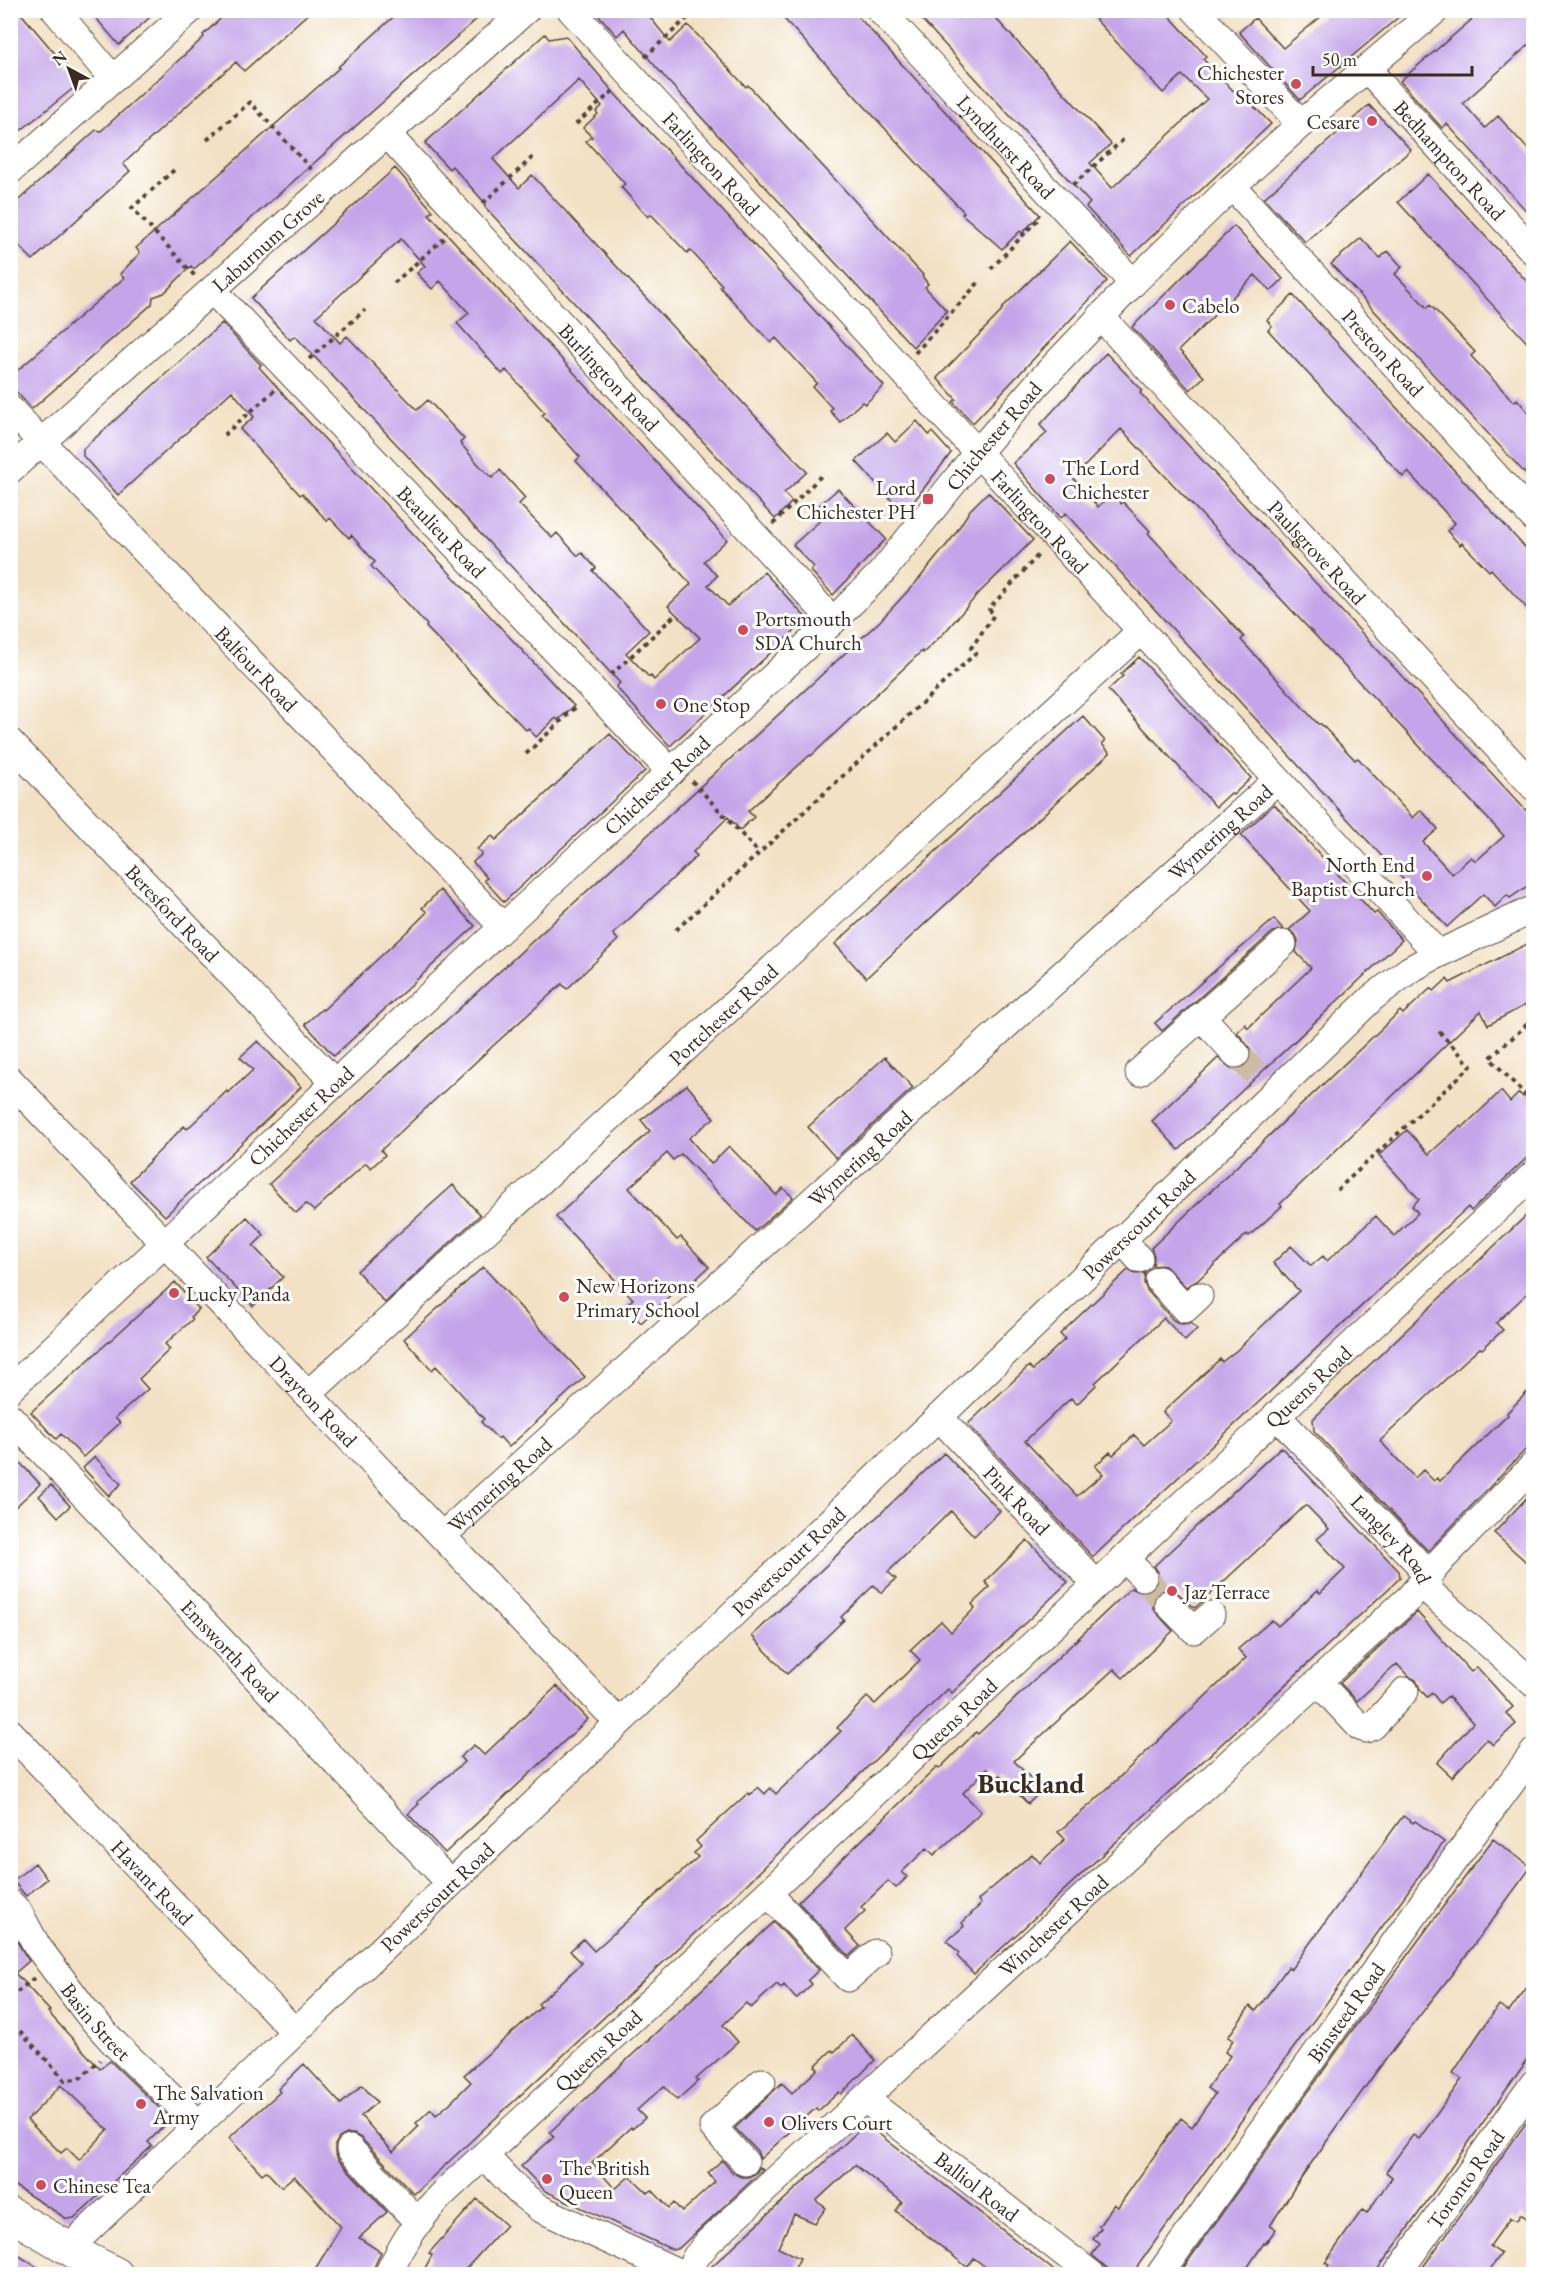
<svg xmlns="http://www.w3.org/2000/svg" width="1544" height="2285" font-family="'EB Garamond',serif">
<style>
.building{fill:#c4a5e9;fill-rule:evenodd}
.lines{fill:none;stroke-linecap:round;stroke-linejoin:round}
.minor-tunnel{stroke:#cdbca3;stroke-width:27;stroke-dasharray:27 14;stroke-linecap:butt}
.minor-casing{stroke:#564537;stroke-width:29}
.major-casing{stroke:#564537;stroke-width:35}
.path{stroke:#564537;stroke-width:4;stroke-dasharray:4.5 4.5;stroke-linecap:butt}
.minor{stroke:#fff;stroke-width:27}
.major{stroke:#fff;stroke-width:33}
.poi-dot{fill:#d1495b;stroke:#fff;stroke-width:2}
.labels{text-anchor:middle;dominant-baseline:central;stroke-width:6;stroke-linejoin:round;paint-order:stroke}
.poi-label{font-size:21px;fill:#3b2a1e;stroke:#fff;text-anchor:start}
.street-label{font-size:21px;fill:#3b2a1e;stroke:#fff}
.district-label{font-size:27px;font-weight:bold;fill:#3b2a1e;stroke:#fff}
</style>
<rect width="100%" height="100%" fill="#fff"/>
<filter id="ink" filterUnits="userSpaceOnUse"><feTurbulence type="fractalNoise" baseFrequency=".0167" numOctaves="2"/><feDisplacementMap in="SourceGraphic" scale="12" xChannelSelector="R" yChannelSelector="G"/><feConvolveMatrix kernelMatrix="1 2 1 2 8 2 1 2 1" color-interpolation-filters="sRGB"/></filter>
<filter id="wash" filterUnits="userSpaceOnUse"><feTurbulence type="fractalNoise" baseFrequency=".008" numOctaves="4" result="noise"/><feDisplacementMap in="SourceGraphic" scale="24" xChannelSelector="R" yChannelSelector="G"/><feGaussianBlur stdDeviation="1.35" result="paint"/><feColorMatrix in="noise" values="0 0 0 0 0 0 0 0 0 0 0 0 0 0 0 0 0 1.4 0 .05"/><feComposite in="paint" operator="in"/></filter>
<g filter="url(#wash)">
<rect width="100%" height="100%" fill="#f2e1c4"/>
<g id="blocks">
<path class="building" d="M10,10h8l62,73 -70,56z
M89,10h69l-39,35z
M230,10h82l-68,61 -8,-9 -31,27 -82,75 7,7 -97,89 -23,-23v-29l86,-78 5,1 103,-94 -1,-2z
M401,10h86l-293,259 -3,-3 -27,27 -11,4 -1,7 -120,105 -22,-24v-8l114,-99 -4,-4 20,-21 -4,-5 203,-180 -1,-1z
M594,10h50l26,32 18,-17 58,62 2,-2 175,190 -1,1 6,8 -3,3 22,24 -34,36 -246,-267 -43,-51 -7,7z
M776,10h76l188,205 -18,18 -2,-2 -18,18 -40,-35 2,-2 -38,-39z
M913,10h75l123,134 -21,19 22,25 95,-89 -25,-24 -19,18 -76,-83h77l42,46 -3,3 42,44 3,-3 23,24 -140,132 -45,-49 4,-4z
M1329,10h78l-107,90 -61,-68 16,-14 28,30z
M1483,10h45l5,7v24l-70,62 22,25 13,-12 35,39v63l-86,-94 -5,4 -42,-47z
M545,34l4,5 17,-3 49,58 269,292 -19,18 -3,-2 -22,20 -10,-11 2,-3 -19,-21 4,-4 -41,-45 -5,5 -51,-56 2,-2 -32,-35 -3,3 -36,-39 -3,3 -27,-30 4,-3 -39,-43 6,-4 -9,-9 15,-14 -2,-2 6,-6 -23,-26 -86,79 26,29 13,-13 275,297 -23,21 8,9 -17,17 -291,-313 2,-2 -34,-38 -3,3 -24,-26z
M1369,105l42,45 -106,92 -41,-44z
M395,168l38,43 -4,3 298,326 -23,21 13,15 -9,9 20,21 36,-34 43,47 -137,127 -54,-59 4,-4 -66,-71 -259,-276 -5,4 -39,-42zM401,239l24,27 -8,7 15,16 8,-8 29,32 -12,10 45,51 4,-4 39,43 -3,2 38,42 -4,4 115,123 -23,22 32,32 -46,42 -3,-4 -2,1 -23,-24 23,-22 -56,-60 3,-3 -14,-15 -4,3 -21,-23 -5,5 -33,-34 6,-6 -25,-28 -8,8 -13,-13 -19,-22 4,-4 -36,-39 -11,10 -70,-74 -7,7 -24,-26z
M1428,174l105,114v61l-135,-147z
M1234,226l49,53 -12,12 -16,-16 -76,75 25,27 -14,13 -58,-63z
M1361,238l19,20 8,-7 14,16 -7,7 32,34 3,-3 11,11 34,36 -4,4 11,12 32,34 3,-3 16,19v64l-202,-218z
M1070,241l37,40 -134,142 -20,-21 3,-3 -19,-21 62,-64 5,-8z
M1293,295l240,261v59l-42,-46 -2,2 -27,-28 -2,2 -13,-14 8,-8 -47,-51 -5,5 -135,-147 4,-4 -5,-6z
M222,323l39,42 -2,2 46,51 269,288 -16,14 -2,-2 -20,19 -8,-9 -2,2 -100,-103 1,-2 -18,-20 -38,-39 4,-4 -24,-27 -2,3 -19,-20 -3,3 -25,-28 -2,2 -60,-66 14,-12 -22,-26 -114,104 -35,-39v-7z
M1106,353l36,37 -2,3 393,425v64l-23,16 -3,-3 -12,12 -12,-13 -36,33 -381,-414 -5,5 -48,-55 34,-30 -7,-8zM1121,429l383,407 -28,25 -5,-4 -19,17 -29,-32 15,-13 -17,-19 -8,8 -55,-60 -3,2 -34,-36h-3l-77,-84 3,-3 -96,-104 2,-2 -27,-29 -2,2 -9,-11 -14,14 -25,-29z
M917,421l12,14 3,-3 19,21 -47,61 -48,-53 31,-28 8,9z
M838,489l48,50 -53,56 -22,-24 3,-4 -21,-22 30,-27 -8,-9z
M988,492l45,48 -54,53 -35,40 -21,20 -1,-2 -111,105 -1,-1 -62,56 6,6 -14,13 -12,-13 -35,35 4,4 -84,78 5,6 -51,49 -5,-5 -67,60 -114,106 4,5 -14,13 -5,-5 -52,48 -8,-7 -10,9 -27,-29 611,-563 39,-42 34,-42 17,-27z
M1139,657l112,121 -18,17 -2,-2 -15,14 -108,-117 15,-14 -2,-2z
M1083,716l22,25 -3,3 8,9 -244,225 -31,-34z
M610,734l35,37 -141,131 -20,-22 3,-2 -14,-16 9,-8 -5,-5 15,-13 4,4z
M1274,804l100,110 3,-2 25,28 -223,210 -27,-29 66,-63 14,11h8l7,-4 4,-7v-8l-14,-18 8,-8 3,4 63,-60 -15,-16 2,-12 -3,-6 -6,-4 21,-19 -69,-76z
M440,890l35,36 -141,130 -29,-32 17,-15 1,1 89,-83 15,-15 -5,-4z
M1274,919l9,10 -10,3 -111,99 -7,-8z
M1533,941v60l-45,24 -7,-14 -201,193 2,2 -33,30 -2,-2 -50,47 -11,6 -22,-22 -11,1 1,-10 -3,-8 249,-237 3,3 28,-26 3,3 13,-12 3,4z
M258,1041l43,46 -136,129 -35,-35 54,-55 3,3 40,-38 1,2 25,-23 -13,-13z
M885,1057l28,31 -77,70 -28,-31z
M687,1085l27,33 -25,20 22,26 18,-18 47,49 7,-7 10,9 -38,34 -74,-77 -8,6 -6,-7 -38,35 48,52 4,-3 28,30 -25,23 -4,-4 -39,37 -16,-17 8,-7 -77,-82 94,-86 -9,-11z
M1533,1087v65l-62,59 -3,-4 -23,21 -352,329 -125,-133 61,-58 4,4 32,-31 -5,-5 68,-64 7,4 10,-1 -1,10 3,7 26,30 8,4 10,-1 6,6 -12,12 -21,-23 -69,65 1,2 -19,19 -6,-6 -46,43 52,55 26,-22 -8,-8 15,-14 3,3 21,-20 10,10 27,-24 -8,-9 57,-53 2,3 15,-12 62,-59 -26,-28 18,-17 20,20 12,-10 4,5 49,-45 18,20 24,-23 -6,-7 7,-7 -40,-44 28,-25 22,24 31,-28 2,2 39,-37 9,11 9,-9 4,4z
M453,1185l27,30 -95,88 -28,-32z
M1533,1209v79l-37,35 7,7 -21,19 -2,-1 -15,13 -85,80 35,37 8,-8 11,11 3,-3 3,3 68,-66 -1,-2 26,-27v56l-105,109 -114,-120 -1,-12z
M247,1217l17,18 -11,11 30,31 -30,29 -47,-49z
M483,1267l102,110 -76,70 -9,-10 -2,2 -17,-17 3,-3 -48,-53 -4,4 -28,-31z
M175,1282l24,27 -8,8 2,2 -28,25 5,5 -31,30 9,10 -33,29 5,5 -37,34 -22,-23 -5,5 -25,-27z
M1281,1447l118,124 1,7 -426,396 -17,-18 2,-3 -12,-12 17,-15 -2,-3 19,-19 -3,-4 54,-46 8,9 25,-24 -7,-7 34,-29 154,-145 -8,-9 34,-29 6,6 40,-36 2,3 25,-24 -28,-30 12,-10 -23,-24 -111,103 -22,-19h-8l-8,4 -4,6v10l20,22 -50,47 -9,-9 -100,92 28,29 -14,14 -28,-29 -4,3 -9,-9 -24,24 18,19 -47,43 -7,-7 -25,24 5,5 -11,11 -8,-7 -27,26 4,4 -20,19 15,16 -11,10 -51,-54 139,-135 2,2 37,-37 2,2 153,-146 9,4h8l6,-4 4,-8v-8l-4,-6z
M10,1452l30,32 -30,28z
M944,1453l56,58 -26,25 -23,-25 -63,61 8,7 -15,14 -7,-8 -33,32 3,3 -57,54 -35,-38z
M95,1457l26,27 -12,12 -26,-28z
M51,1485l19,21 -12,11 -19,-21z
M1533,1491v77l-39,-35z
M1027,1540l41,42 -116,111 -4,-4 -223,216 -311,289 -53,-56 -7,-4h-7l-8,4 -4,7v7l3,7 49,53 -28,26 22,14 -10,22h-59l29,-47 -47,-51 -13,11 -15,-16 -4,3 -33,-36 51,-46 -2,-3 26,-25 37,40 21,-19 15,17 -16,14 32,36 26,-26 -3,-3 15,-14 5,6 13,-11 22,-22 -7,-7 77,-68 -3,-3 44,-41 -12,-12 13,-12 11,12 104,-94 -4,-4 7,-6 -5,-6 52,-48 2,2 8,-8 7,7 5,-6 6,6 65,-63 -4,-3 30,-31 8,7 45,-44 -10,-10 31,-29 10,11 24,-24 -3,-4 18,-17 -5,-5z
M1417,1612l54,60 6,-5 36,40 -7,6 10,11 -23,21 -6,-6 -35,38 -15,-14 36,-40 -25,-27 -8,7 -8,-10 -5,4 -7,-8 -4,-9 -8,-4 -11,-12 -40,37 -17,-18z
M557,1686l31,33 -143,134 -37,-39 11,-10 -2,-2 47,-40 -4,-5 14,-12 10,10z
M1403,1816l10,7 2,-2 29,21 -168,230 -144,202h-18l-22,-19 8,-11 -7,-5 8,-11 -2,-2 15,-22 4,3 63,-89 11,9 23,-33 -8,-6 23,-32 -5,-4 8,-12 -5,-3 22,-31 6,5 32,-44 3,2z
M1493,1839l38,28 -72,98 -83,107 -76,107 -30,47 6,3 -11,15 -1,-1 -21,31h-64l166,-234z
M35,1863l12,16 -21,17 -13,-15z
M774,1922l45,48 -11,10 4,4 -16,15 -12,-14 -3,3 -4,-4 -26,24 -5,-5 -23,22 15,17 -42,37 2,2 -21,19 -13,-14 -27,24 8,8 -13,11 -1,-2 -39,36 23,26 15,-13 18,17 4,-3 17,18 5,-5 8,9 33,-30 -7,-9 14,-13 11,13 8,4h7l7,-3 5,-7 3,3 -84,78 -6,2 -128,-59 -24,-25 33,-29 -4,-5z
M10,1930l19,31 -14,12 35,38 -2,1 52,57 10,-8 61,58 -23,23 4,4 -78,72 -7,1 -57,-36zM61,2085l47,45 -29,30 -12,-12 -6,5 -34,-33z
M1533,1979v73l-132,186 -27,36h-52l7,-9 -4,-2 37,-53 5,3 25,-36 -6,-5 27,-37 6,4 43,-60 -9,-6 25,-38 21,-30 10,7z
M852,2035l23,25 -34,34 -2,-2 -21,19 -2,-3 -56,51 -3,-8 -22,-23 47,-45 10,10 26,-24 -3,-3 17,-16 2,2z
M1533,2113v110l-12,-9 -5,7 -6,-3 -20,28 11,8 -14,20h-69z
M866,2124l166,129 26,21h-64l-20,-16 -7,9 -71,-56 6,-9 -47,-37 -39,36 10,7 -11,15 -21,-9 -16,34 22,10 -8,16h-65l-16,-7z
M477,2199l29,26 -45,49h-39l10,-19 -3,-2z
M10,2250l38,24h-38z"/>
</g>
</g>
<g filter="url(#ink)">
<use href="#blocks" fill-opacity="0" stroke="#564537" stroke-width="1.5"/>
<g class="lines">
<path class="minor-tunnel" d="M1236,1054l22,22
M1143,1577l25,27"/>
<g class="minor-casing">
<g id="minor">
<path d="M55,10l58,69"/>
<path id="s1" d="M571,10l867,944"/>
<path id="s2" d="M880,10l253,273"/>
<path d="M1195,10l106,114"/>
<path id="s3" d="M1367,69l167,183"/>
<path id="s4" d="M388,135l445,486"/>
<path d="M10,171l180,-161"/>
<path id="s5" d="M1232,186l302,332"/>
<path id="s6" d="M213,291l458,481"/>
<path id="s7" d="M1100,316l434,471"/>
<path id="s8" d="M10,409l493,518"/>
<path id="s9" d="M10,470l516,-460"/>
<path id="s10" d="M10,742l325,341"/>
<path d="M1201,1016l35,38"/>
<path d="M1139,1072l144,-128"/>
<path id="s11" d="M10,1080l608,642"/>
<path d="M1121,1239l18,20"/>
<path d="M1159,1280l26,29 14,-13"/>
<path id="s12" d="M10,1389l325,-306 498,-462 49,-49 96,-120 60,-69 95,-100 99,-97 69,-62 135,-114"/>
<path id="s13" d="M307,1395l833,-763"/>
<path id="s14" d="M1276,1415l142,148 14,31 102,90"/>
<path id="s15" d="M10,1417l440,466"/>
<path id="s16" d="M939,1417l157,167"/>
<path id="s17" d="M443,1535l834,-755"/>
<path d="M1124,1558l19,19"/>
<path d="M1168,1604l26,26 17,-15"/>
<path d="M1318,1682l42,45 6,2 7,-3 32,-35"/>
<path id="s18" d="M10,1732l285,300"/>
<path d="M768,1893l80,85 28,-25"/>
<path id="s19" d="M10,1903l8,8 19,35 51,68 28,31 83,79"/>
<path id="s20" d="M865,2099l226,175"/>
<path d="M350,2149l67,72"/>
<path d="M485,2156l34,36 20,16 143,66"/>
<path d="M745,2162l-32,-35 49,-45"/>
<path id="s21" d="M68,2249l871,-832 433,-419 37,-28 29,-16 96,-45"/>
<path id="s22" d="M388,2274c16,-32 27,-50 52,-78l328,-303 766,-719"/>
<path id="s23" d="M687,2274l9,-17 12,-15 701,-644 34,-40 91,-93"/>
<path id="s24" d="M1160,2274l272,-384 102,-138"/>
<path id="s25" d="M1397,2274l137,-191"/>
</g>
</g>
<g class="major-casing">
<path id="major" d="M10,2214l75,44 31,16"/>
</g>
<path class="path" d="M10,15l6,-5
M645,57l51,-47
M576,124l38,-34
M207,140l43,-38 62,68
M174,170l-42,38 63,68
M1073,185l52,-47
M483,203l50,-46
M991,269l49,-52
M394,283l54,-48
M915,353l64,-71
M309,359l56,-49
M224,435l51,-45
M773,524l48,-48
M611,675l63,-59
M526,754l51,-48
M692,781l67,72
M676,930l300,-277 -5,-5 23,-33 -5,-6 51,-56
M1534,1018l-44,40 44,46
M1337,1190l134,-124 -33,-36
M10,1998l24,-20
M20,2031l45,49 14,-1 21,-19"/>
<use href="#minor" class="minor"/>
<use href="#major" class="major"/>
</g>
</g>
<g class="poi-dot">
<circle cx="1296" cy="84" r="6"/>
<circle cx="1372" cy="121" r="6"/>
<circle cx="1170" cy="305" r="6"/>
<circle cx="1050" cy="479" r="6"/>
<rect x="922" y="493" width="12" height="12" rx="3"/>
<circle cx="743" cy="630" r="6"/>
<circle cx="661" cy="704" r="6"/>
<circle cx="1427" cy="876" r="6"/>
<circle cx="174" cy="1293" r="6"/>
<circle cx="564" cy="1297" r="6"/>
<circle cx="1172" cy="1591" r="6"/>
<circle cx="141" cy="2104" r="6"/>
<circle cx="769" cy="2122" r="6"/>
<circle cx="547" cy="2179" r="6"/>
<circle cx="41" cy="2185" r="6"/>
</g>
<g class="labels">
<g class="poi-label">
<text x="1284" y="72" text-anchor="end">Chichester<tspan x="1284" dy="24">Stores</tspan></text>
<text x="1360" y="121" text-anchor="end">Cesare</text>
<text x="1182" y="305">Cabelo</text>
<text x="1062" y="467">The Lord<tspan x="1062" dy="24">Chichester</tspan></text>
<text x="916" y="487" text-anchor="end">Lord<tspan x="916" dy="24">Chichester PH</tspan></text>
<text x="755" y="618">Portsmouth<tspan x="755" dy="24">SDA Church</tspan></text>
<text x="673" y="704">One Stop</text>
<text x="1415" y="864" text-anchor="end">North End<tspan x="1415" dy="24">Baptist Church</tspan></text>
<text x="576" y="1285">New Horizons<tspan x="576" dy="24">Primary School</tspan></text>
<text x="186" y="1293">Lucky Panda</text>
<text x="1184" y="1591">Jaz Terrace</text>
<text x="153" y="2092">The Salvation<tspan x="153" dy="24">Army</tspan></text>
<text x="781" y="2122">Olivers Court</text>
<text x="559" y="2167">The British<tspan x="559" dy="24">Queen</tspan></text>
<text x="53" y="2185">Chinese Tea</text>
</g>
<g class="street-label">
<text stroke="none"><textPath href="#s2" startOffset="186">Lyndhurst Road</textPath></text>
<text stroke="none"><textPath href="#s3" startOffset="123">Bedhampton Road</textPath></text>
<text stroke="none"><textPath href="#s1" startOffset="208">Farlington Road</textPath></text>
<text stroke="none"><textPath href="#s9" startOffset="345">Laburnum Grove</textPath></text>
<text stroke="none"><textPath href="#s5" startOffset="225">Preston Road</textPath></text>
<text stroke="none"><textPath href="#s4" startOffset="328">Burlington Road</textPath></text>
<text stroke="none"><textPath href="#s12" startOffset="1371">Chichester Road</textPath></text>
<text stroke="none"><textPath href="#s1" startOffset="694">Farlington Road</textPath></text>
<text stroke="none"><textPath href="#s6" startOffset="332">Beaulieu Road</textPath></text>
<text stroke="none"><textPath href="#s7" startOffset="321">Paulsgrove Road</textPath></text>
<text stroke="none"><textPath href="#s8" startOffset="358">Balfour Road</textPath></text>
<text stroke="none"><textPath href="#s12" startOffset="885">Chichester Road</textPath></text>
<text stroke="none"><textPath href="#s17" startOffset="1048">Wymering Road</textPath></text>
<text stroke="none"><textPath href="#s10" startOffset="236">Beresford Road</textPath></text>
<text stroke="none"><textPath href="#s13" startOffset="564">Portchester Road</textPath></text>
<text stroke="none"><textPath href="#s12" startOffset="399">Chichester Road</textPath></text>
<text stroke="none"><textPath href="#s17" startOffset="562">Wymering Road</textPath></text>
<text stroke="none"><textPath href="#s21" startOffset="1482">Powerscourt Road</textPath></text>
<text stroke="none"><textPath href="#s22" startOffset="1281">Queens Road</textPath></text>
<text stroke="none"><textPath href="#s11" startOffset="442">Drayton Road</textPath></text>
<text stroke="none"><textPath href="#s17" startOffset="76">Wymering Road</textPath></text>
<text stroke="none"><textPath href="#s16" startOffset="114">Pink Road</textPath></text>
<text stroke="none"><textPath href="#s14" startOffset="170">Langley Road</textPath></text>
<text stroke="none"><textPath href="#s21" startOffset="996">Powerscourt Road</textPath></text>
<text stroke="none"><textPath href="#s15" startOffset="321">Emsworth Road</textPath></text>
<text stroke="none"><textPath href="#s22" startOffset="795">Queens Road</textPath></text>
<text stroke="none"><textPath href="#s18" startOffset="207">Havant Road</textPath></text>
<text stroke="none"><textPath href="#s21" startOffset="510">Powerscourt Road</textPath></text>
<text stroke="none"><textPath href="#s23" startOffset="507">Winchester Road</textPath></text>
<text stroke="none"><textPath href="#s24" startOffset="321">Binsteed Road</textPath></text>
<text stroke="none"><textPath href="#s19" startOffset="147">Basin Street</textPath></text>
<text stroke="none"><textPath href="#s22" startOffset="309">Queens Road</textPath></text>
<text stroke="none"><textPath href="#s25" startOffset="117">Toronto Road</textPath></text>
<text stroke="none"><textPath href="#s20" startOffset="142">Balliol Road</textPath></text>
</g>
<g class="district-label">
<text x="1031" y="1783">Buckland</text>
</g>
</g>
<rect width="1544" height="2285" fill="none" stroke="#fff" stroke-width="36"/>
<g transform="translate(69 69) rotate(319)" stroke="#ffffff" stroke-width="4.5" paint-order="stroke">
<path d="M0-4.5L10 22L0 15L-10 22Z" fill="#3b2a1e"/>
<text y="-9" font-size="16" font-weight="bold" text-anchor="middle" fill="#3b2a1e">N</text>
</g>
<path d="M1313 66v9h159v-9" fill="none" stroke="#3b2a1e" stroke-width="3"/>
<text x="1322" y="66" font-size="18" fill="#3b2a1e" stroke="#ffffff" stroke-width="4.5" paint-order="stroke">50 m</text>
</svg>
